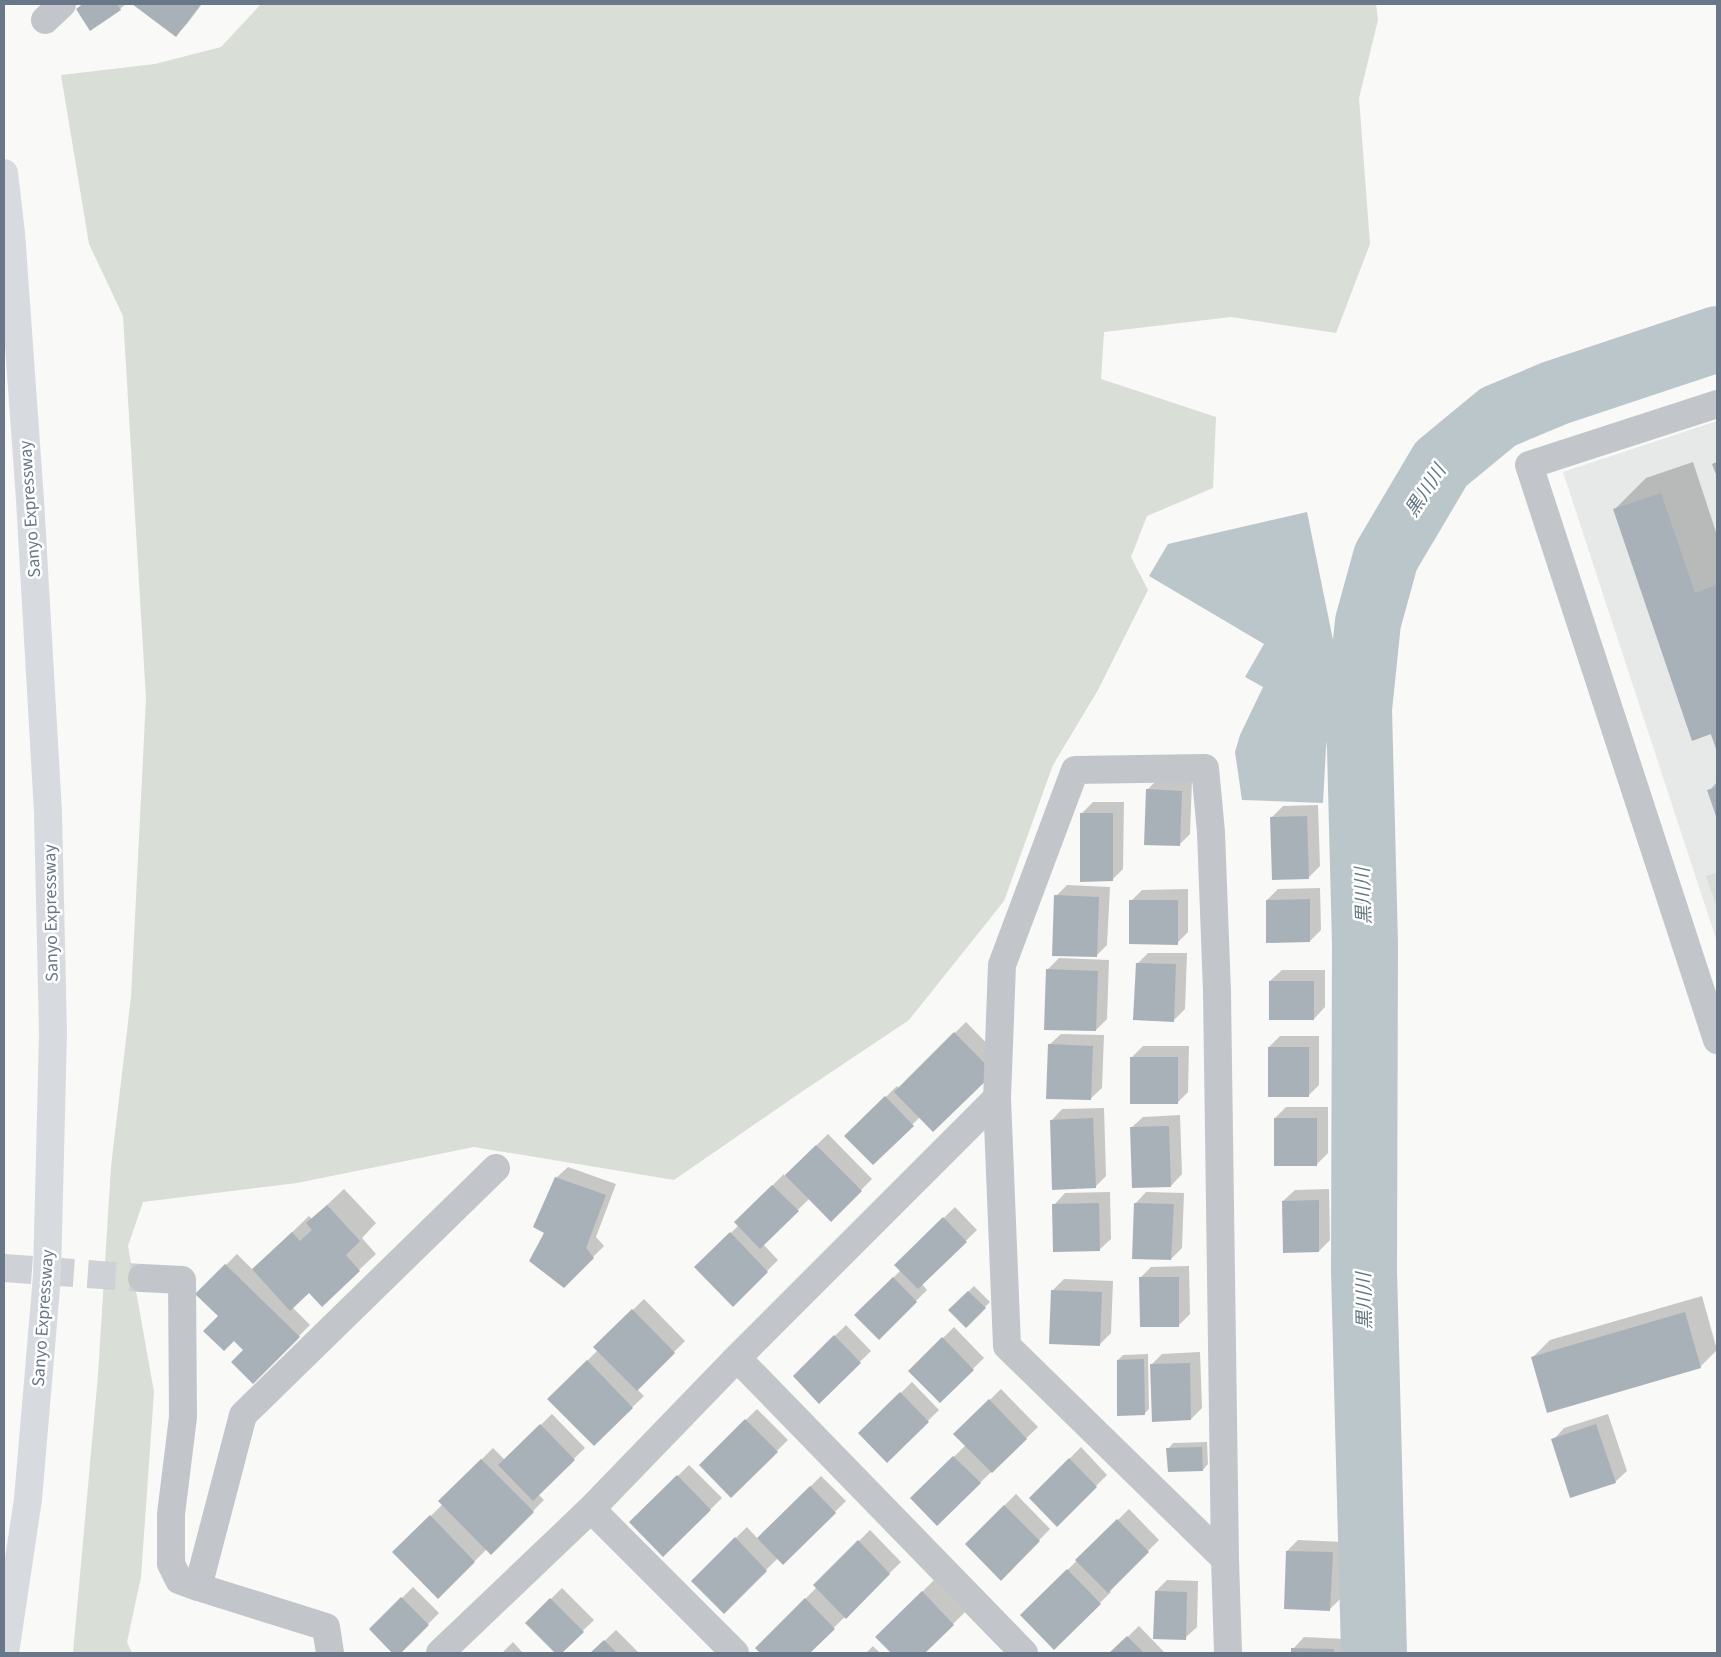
<svg xmlns="http://www.w3.org/2000/svg" width="1721" height="1657" font-family="'Source Sans 3','Noto Sans JP',sans-serif">
<style>
.built{fill:#e7e8e8}
.green{fill:#d9ded6}
.water{fill:#bbc6cb}
.shadow{fill:#0003}
.lines{fill:none;stroke-linecap:round;stroke-linejoin:round}
.river{stroke:#bbc6cb;stroke-width:66}
.building{fill:#a9b1b8}
.minor-tunnel{stroke:#ced2d6;stroke-width:28;stroke-dasharray:28 14;stroke-linecap:butt}
.minor{stroke:#c2c6cb;stroke-width:28}
.motorway{stroke:#d7dbdf;stroke-width:28}
.labels{text-anchor:middle;dominant-baseline:central;stroke-width:5;stroke-linejoin:round;paint-order:stroke}
.street-label{font-size:18px;fill:#687888;stroke:#fff}
.water-label{font-size:19px;font-style:italic;fill:#647983;stroke:#fff}
</style>
<rect width="100%" height="100%" fill="#f9f9f7"/>
<path class="built" d="M1717,421v521l-154,-470z"/>
<path class="green" d="M261,4h1115l2,16 -19,78 11,146 -34,89 -105,-16 -127,15 -3,47 115,38 -3,71 -66,28 -16,41 17,33 -50,100 -45,75 -49,136 -95,119 -112,75 -123,85 -200,-33 -177,36 -154,19 -15,44 26,146 -13,185 -14,65 5,11h-59l25,-278 13,-208 20,-170 15,-299 -23,-382 -34,-72 -28,-169 94,-11 66,-17z
M1717,873v34l-11,-31z"/>
<path class="water" d="M1307,512l26,128 -1,62 -6,46 -3,55 -81,-3 -7,-48 5,-17 23,-48 -18,-10 19,-33 -115,-68 19,-32z"/>
<path class="shadow" d="M82,4h44l-6,5h-43z
M134,4h68l-15,20 -11,11z
M1693,462l24,73v214l-102,-240 31,-31z
M1158,779l34,1 -2,54 -11,11 -32,-55z
M1717,782v34l-8,-25z
M1093,802h31l-1,67 -11,11 -30,-67z
M1318,805l2,61 -11,11 -38,-59 12,-12z
M1067,885l43,2 -3,58 -11,11 -40,-60z
M1320,888l1,42 -11,11 -43,-41 11,-11z
M1188,889v43l-11,11 -46,-42 11,-11z
M1148,953h39l-2,56 -11,11 -37,-56z
M1059,958l50,2 -2,59 -11,11 -48,-61z
M1282,970h43v37l-11,12 -44,-38z
M966,1022l38,39 -84,56 -47,46 -27,-27 51,-50 2,2z
M1061,1034l43,1 -2,53 -12,11 -41,-54z
M1280,1036h39v49l-11,11 -39,-49z
M1143,1046h46l-1,46 -11,11 -45,-46z
M1286,1107h42v46l-11,11 -42,-46z
M1104,1108l2,68 -11,11 -44,-66 11,-12z
M1180,1115l2,59 -11,12 -40,-58 12,-11z
M828,1134l44,45 -41,41 -21,-22 -47,46 15,16 -45,45 -37,-38 43,-42 -3,-3 48,-48 1,2z
M568,1167l48,17 -20,53 8,9 -40,40 -18,-53 10,-55z
M344,1189l32,34 -14,15 14,16 -17,16 -50,21 -17,16 18,18 -57,57 -8,-32 -25,-34 -23,-22 40,-40 16,16 56,-54 3,3z
M1329,1189l1,51 -11,11 -36,-50 12,-11z
M1110,1192l1,47 -12,11 -45,-45 11,-12z
M1146,1192l38,1 -2,55 -11,11 -36,-55z
M955,1207l22,23 -55,54 5,6 -48,48 -23,-23 45,-45 -5,-5z
M1189,1266l1,48 -11,11 -39,-47 11,-11z
M1064,1279l49,2 -2,52 -11,11 -47,-54z
M974,1286l16,16 -24,24 -16,-16z
M1702,1296l15,54 -17,17 -167,-10 17,-17z
M644,1299l41,42 -48,48 7,7 -50,48 -45,-45 49,-49 -3,-3z
M846,1325l25,26 -52,51 -25,-26z
M954,1327l30,31 -44,43 -30,-30z
M1200,1352l2,56 -11,11 -40,-54 11,-11z
M1148,1354l1,55 -5,5 -26,-54 5,-5z
M912,1382l27,28 -52,51 -27,-28z
M1001,1389l37,38 -101,97 -25,-26 54,-53 -11,-11z
M757,1409l31,31 -57,56 -30,-31z
M552,1414l33,34 -47,46 6,6 -53,53 -4,-4 -49,48 -44,-45 49,-48 -3,-3 53,-53 12,12z
M1608,1414l19,57 -12,11 -62,-42 11,-12z
M1207,1442l1,22 -5,6 -35,-21 5,-6z
M1081,1447l26,28 -50,50 -26,-27z
M689,1465l33,33 -59,58 -32,-34z
M821,1476l25,25 -63,62 -5,-5 -54,54 -32,-31 55,-54 11,12z
M1016,1494l34,35 -49,50 -35,-35z
M1129,1509l30,31 -50,50 2,2 -57,56 -32,-33z
M870,1530l31,32 -93,91h-46l-5,-5 60,-61 -2,-2z
M1298,1540l45,2 -2,56 -11,11 -43,-58z
M934,1580l31,32 -41,41h-31l-16,-16z
M1167,1580l31,1 -1,46 -12,11 -29,-47z
M413,1587l26,26 -39,40h-6l-23,-24z
M562,1588l32,32 -34,33h-4l-29,-30z
M1139,1626l26,27h-54z
M616,1630l23,23h-47z
M1304,1637l41,2 -1,14h-52l1,-4z
M513,1642l10,11h-21z
M873,1646l7,7h-14z"/>
<g class="lines">
<path class="river" d="M1374,1653l-10,-382 1,-327 -6,-235 9,-87 18,-65 55,-93 57,-47 57,-24 162,-54"/>
</g>
<path class="building" d="M83,4h34l4,6 -31,21 -14,-22z
M132,4h69l-25,33z
M1717,462v15l-5,-13z
M1661,493l34,100 22,-8v167l-6,-18 -19,7 -79,-232z
M1717,787v32l-10,-29z
M1146,789l36,2 -2,55 -36,-1z
M1080,813h33v68l-33,1z
M1307,816l2,63 -37,1 -2,-63z
M1054,895l45,2 -2,60 -45,-1z
M1310,899v43l-44,1v-43z
M1129,900h49v45l-49,-1z
M1136,963l40,1 -2,58 -41,-2z
M1046,969l52,2 -2,60 -52,-1z
M1269,981h45v39h-45z
M954,1032l40,41 -61,59 -39,-40z
M1048,1044l45,2 -2,54 -45,-1z
M1268,1047h41v50h-41z
M1130,1057h48v47h-48z
M885,1096l29,30 -41,39 -29,-29z
M1093,1118l3,70 -44,2 -2,-70z
M1274,1118h43v48h-43z
M1169,1126l2,61 -39,1 -2,-61z
M816,1145l46,46 -31,31 -46,-47z
M555,1177l51,18 -20,53 8,10 -30,30 -35,-27 15,-28 -11,-6z
M772,1185l27,26 -39,38 -26,-27z
M1319,1200v52l-36,1 -1,-52z
M1099,1203l1,48 -47,1 -1,-48z
M1134,1203l40,1 -3,56 -39,-1z
M327,1205l33,36 -14,14 14,16 -38,36 -13,-14 -19,18 -38,-42 40,-37 8,9 12,-11 -6,-7z
M943,1217l24,25 -49,47 -24,-24z
M730,1232l38,40 -35,35 -39,-40z
M225,1264l75,73 -47,47 -22,-22 12,-12 -9,-9 -10,10 -21,-20 15,-15 -23,-22z
M893,1277l24,25 -38,38 -25,-25z
M1139,1277h40v50h-39z
M1051,1290l51,2 -2,54 -51,-2z
M968,1291l18,17 -20,20 -18,-18z
M632,1309l43,44 -38,38 -44,-44z
M1685,1312l16,56 -154,45 -16,-56z
M834,1335l27,28 -42,41 -26,-28z
M942,1337l32,33 -34,33 -32,-32z
M1144,1359l1,56 -28,1v-56z
M587,1360l46,48 -39,38 -47,-47z
M1190,1363l1,57 -39,2 -2,-58z
M900,1392l29,30 -42,41 -29,-30z
M989,1399l38,40 -35,34 -39,-39z
M745,1419l33,33 -47,46 -32,-33z
M540,1424l35,36 -42,41 -35,-36z
M1596,1424l20,59 -46,15 -19,-59z
M1202,1447l1,24 -35,1 -2,-24z
M953,1456l28,27 -44,43 -27,-28z
M1069,1458l28,29 -40,40 -28,-29z
M481,1459l53,53 -43,43 -53,-54z
M677,1475l34,35 -48,47 -34,-35z
M810,1486l26,27 -53,52 -26,-27z
M1004,1505l36,36 -39,40 -36,-37z
M430,1515l45,47 -37,37 -46,-47z
M1117,1519l32,33 -41,41 -33,-33z
M735,1537l32,34 -43,43 -33,-33z
M858,1540l32,34 -44,45 -33,-34z
M1286,1551l47,1 -3,59 -46,-2z
M1067,1569l34,35 -47,46 -34,-35z
M922,1591l32,34 -29,28h-34l-16,-16z
M1155,1591l32,1 -1,48 -33,-1z
M401,1597l28,28 -28,28h-9l-23,-24z
M550,1598l34,34 -22,21h-7l-30,-30z
M805,1598l30,31 -25,24h-50l-5,-5z
M1127,1636l17,17h-35z
M604,1640l13,13h-27z
M1291,1648l43,1v4h-43z"/>
<g class="lines">
<path class="minor-tunnel" d="M4,1268l138,10"/>
<path class="minor" d="M45,20l17,-16
M1717,404l-188,61 188,575
M997,1098l10,248 218,213
M142,1278l40,2 1,137 -12,97v50l8,16 19,7
M737,1358l287,295
M591,1509l144,144
M330,1653l-4,-26 -128,-40 45,-172 253,-247
M440,1653l151,-144 146,-151 260,-260 5,-133 73,-195 130,-2 6,64 6,160 8,567 3,94"/>
<path class="motorway" d="M4,173l7,60 19,267 18,312 5,221 -6,243 -19,223 -23,154"/>
</g>
<g class="labels">
<g class="street-label">
<text transform="translate(30 509) rotate(-94)">Sanyo Expressway</text>
<text transform="translate(51 913) rotate(-91)">Sanyo Expressway</text>
<text transform="translate(43 1318) rotate(-86)">Sanyo Expressway</text>
</g>
<g class="water-label">
<text transform="translate(1426 491) rotate(-57)">黒川川</text>
<text transform="translate(1364 896) rotate(-92)">黒川川</text>
<text transform="translate(1365 1301) rotate(-91)">黒川川</text>
</g>
</g>
<rect width="1721" height="1657" fill="none" stroke="#687888" stroke-width="10"/>
</svg>
